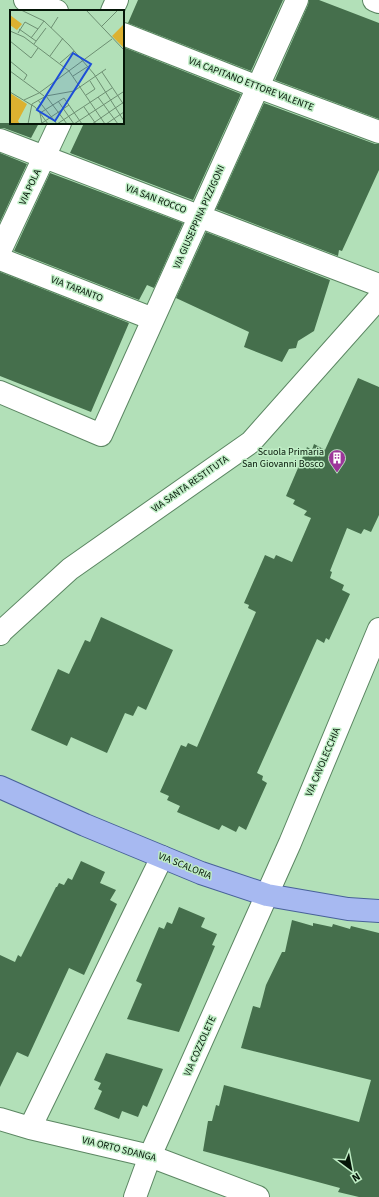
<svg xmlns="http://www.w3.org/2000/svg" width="379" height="1197" font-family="'Source Sans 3',sans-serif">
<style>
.building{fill:#456f4c}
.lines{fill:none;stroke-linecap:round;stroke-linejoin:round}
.minor-casing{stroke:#5b8662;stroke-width:24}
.major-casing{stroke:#486199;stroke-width:24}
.minor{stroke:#fff;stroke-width:22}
.major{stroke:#a7b9f1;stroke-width:22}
.labels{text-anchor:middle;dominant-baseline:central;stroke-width:3;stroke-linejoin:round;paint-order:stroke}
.street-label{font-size:10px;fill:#051608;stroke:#bfedc5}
.poi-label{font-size:10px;fill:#051608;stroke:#bfedc5;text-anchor:end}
.inset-road{fill:none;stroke:#6d8f72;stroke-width:1}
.view{fill:#1d4ed8;fill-opacity:0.15;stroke:#1d4ed8;stroke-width:2}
.inset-edge{fill:none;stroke:#051608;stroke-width:2}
</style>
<rect width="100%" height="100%" fill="#b2e0b8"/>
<path class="building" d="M138,0h145l-32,71 -123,-48z
M309,0h10l60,23v96l-104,-39 33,-75z
M123,47l118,47 -48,106 -123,-47 14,-30h39z
M264,103l111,41h4v26l-37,81 -3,-1 -1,6 -122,-47z
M0,123h39l-8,15 -27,-10h-4z
M0,153l27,11 -27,58z
M50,173l133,50 -29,65 -7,-3 -8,15 -125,-49z
M206,232l124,48 -16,51 -16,10 -2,7 -7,1 -7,13 -38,-15 5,-15 -73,-34z
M0,272l129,51 -38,89 -91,-36z
M358,378l21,9v128l-8,17 -7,-3 -3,5 -14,-6 -17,43 2,1 -2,6 14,7 -2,5 8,4 -21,46 -3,-2 -2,5 -7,-4 -60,134 6,3 -1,4 5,3 -21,47 -7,-4 -3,6 -14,-7 -3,5 -42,-18 3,-6 -13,-6 2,-4 -9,-4 21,-47 5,2 2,-4 9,4 45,-103 14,-32 -8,-4 1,-3 -5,-2 21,-48 9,4 2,-4 16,7 19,-44 -7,-3 3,-4 -14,-7 2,-4 -9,-4 21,-49 5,3 2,-6 11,6z
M101,617l72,33 -27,60 -8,-4 -5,10 -8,-3 -18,40 -36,-16 -4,9 -36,-16 27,-61 11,5 16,-34 5,2z
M81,861l24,11 -5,11 16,7 -6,10 7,4 -33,71 -15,-7 -41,89 -11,-5 -17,35v-132l15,7 3,-7 3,2 35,-70h1l2,-4 5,2 4,-7 4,2z
M179,907l26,11 -4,9 16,7 -5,11 3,1 -36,86 -52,-13 15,-35 -6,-3 23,-54 5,2 3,-7 5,2z
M292,920l21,6v-3l19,4 1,-3 17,5 1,-3 28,7v264h-20l-21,-5 2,-4 -137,-37 5,-30h4l4,-16 3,1 5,-21 135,37 12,-42 -130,-32 12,-42 7,2 6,-23 16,-33h3z
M106,1053l57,16 -16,38 -4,-2 -5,12 -16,-6 -3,8 -25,-10 8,-18 -4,-2 3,-6 -7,-3z"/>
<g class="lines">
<g class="minor-casing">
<path id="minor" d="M25,0l32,11
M374,0l5,2
M112,11l5,-11
M123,34l135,53 121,45
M0,140l379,145
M0,251l60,-128
M0,259l153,60
M0,392l101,43 196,-435
M0,634l1,-2 69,-63 181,-127 128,-144
M0,1119l30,9 120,28 108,41
M30,1128l132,-271
M135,1197l15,-41 140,-313 89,-214"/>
</g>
<g class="major-casing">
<path id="major" d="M0,787l85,38 116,48 66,22 81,14 31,2"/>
</g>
<use href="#minor" class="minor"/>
<use href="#major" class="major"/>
</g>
<defs>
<g id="building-pin" transform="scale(0.9)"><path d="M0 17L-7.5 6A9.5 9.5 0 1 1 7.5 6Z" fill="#9c369a" stroke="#bfedc5"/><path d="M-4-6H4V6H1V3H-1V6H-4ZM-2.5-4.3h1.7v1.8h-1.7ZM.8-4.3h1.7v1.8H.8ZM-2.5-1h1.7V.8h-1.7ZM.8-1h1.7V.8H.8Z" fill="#fff"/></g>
</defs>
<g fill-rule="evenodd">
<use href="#building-pin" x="337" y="458"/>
</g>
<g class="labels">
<g class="street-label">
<text transform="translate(251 84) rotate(21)">VIA CAPITANO ETTORE VALENTE</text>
<text transform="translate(30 187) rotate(-65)">VIA POLA</text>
<text transform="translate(156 199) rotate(21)">VIA SAN ROCCO</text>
<text transform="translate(199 217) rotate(-66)">VIA GIUSEPPINA PIZZIGONI</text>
<text transform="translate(77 289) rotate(21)">VIA TARANTO</text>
<text transform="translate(190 484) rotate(-35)">VIA SANTA RESTITUTA</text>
<text transform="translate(323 762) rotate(-67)">VIA CAVOLECCHIA</text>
<text transform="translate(185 866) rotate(22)">VIA SCALORIA</text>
<text transform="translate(200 1046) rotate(-66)">VIA COZZOLETE</text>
<text transform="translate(119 1149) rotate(14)">VIA ORTO SDANGA</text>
</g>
<g class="poi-label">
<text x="324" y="452">Scuola Primaria<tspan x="324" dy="12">San Giovanni Bosco</tspan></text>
</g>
</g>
<g transform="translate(10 10)">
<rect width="114" height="114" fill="#b2e0b8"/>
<path d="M0,5l12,9 -5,6 -7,-5zM114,14v24l-12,-12zM0,83l17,11 -9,17 2,3h-10z" fill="#dcb130"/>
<path class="inset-road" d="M11,0l23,11 25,24 25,29 30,47M76,0l38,40M91,17l17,-17M41,18l7,-11M9,19l17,12M0,21l14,6 45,34 36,53M8,23l7,-11 13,7M21,28l13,-17M0,31l21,17 7,-10M24,34l12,-16M40,46l13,-18M0,51l17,14 -3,5M50,53l14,-12M0,61l34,25M92,62l22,33M63,66l14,-9M0,82l25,15 5,6 2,11M76,85l9,-6 -5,-8M36,86l21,28M88,87l20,27M14,90l15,-7 73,-54M28,90l19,24M48,91l16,23M22,94l14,-8 28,-5 32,-22M74,97l12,17M32,113l27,-18M18,114l4,-20M38,114l-8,-11 24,-15 18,26M47,114l55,-36M64,114l49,-32M82,114l32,-22M96,114l18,-12"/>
<path class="view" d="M63,43l18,11 -36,57 -18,-11z"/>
<rect width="114" height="114" class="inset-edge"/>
</g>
<g transform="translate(351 1169) rotate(148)" stroke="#bfedc5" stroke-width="3" paint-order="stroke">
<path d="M0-3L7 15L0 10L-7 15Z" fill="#051608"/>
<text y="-6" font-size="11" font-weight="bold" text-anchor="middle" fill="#051608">N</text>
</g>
</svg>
